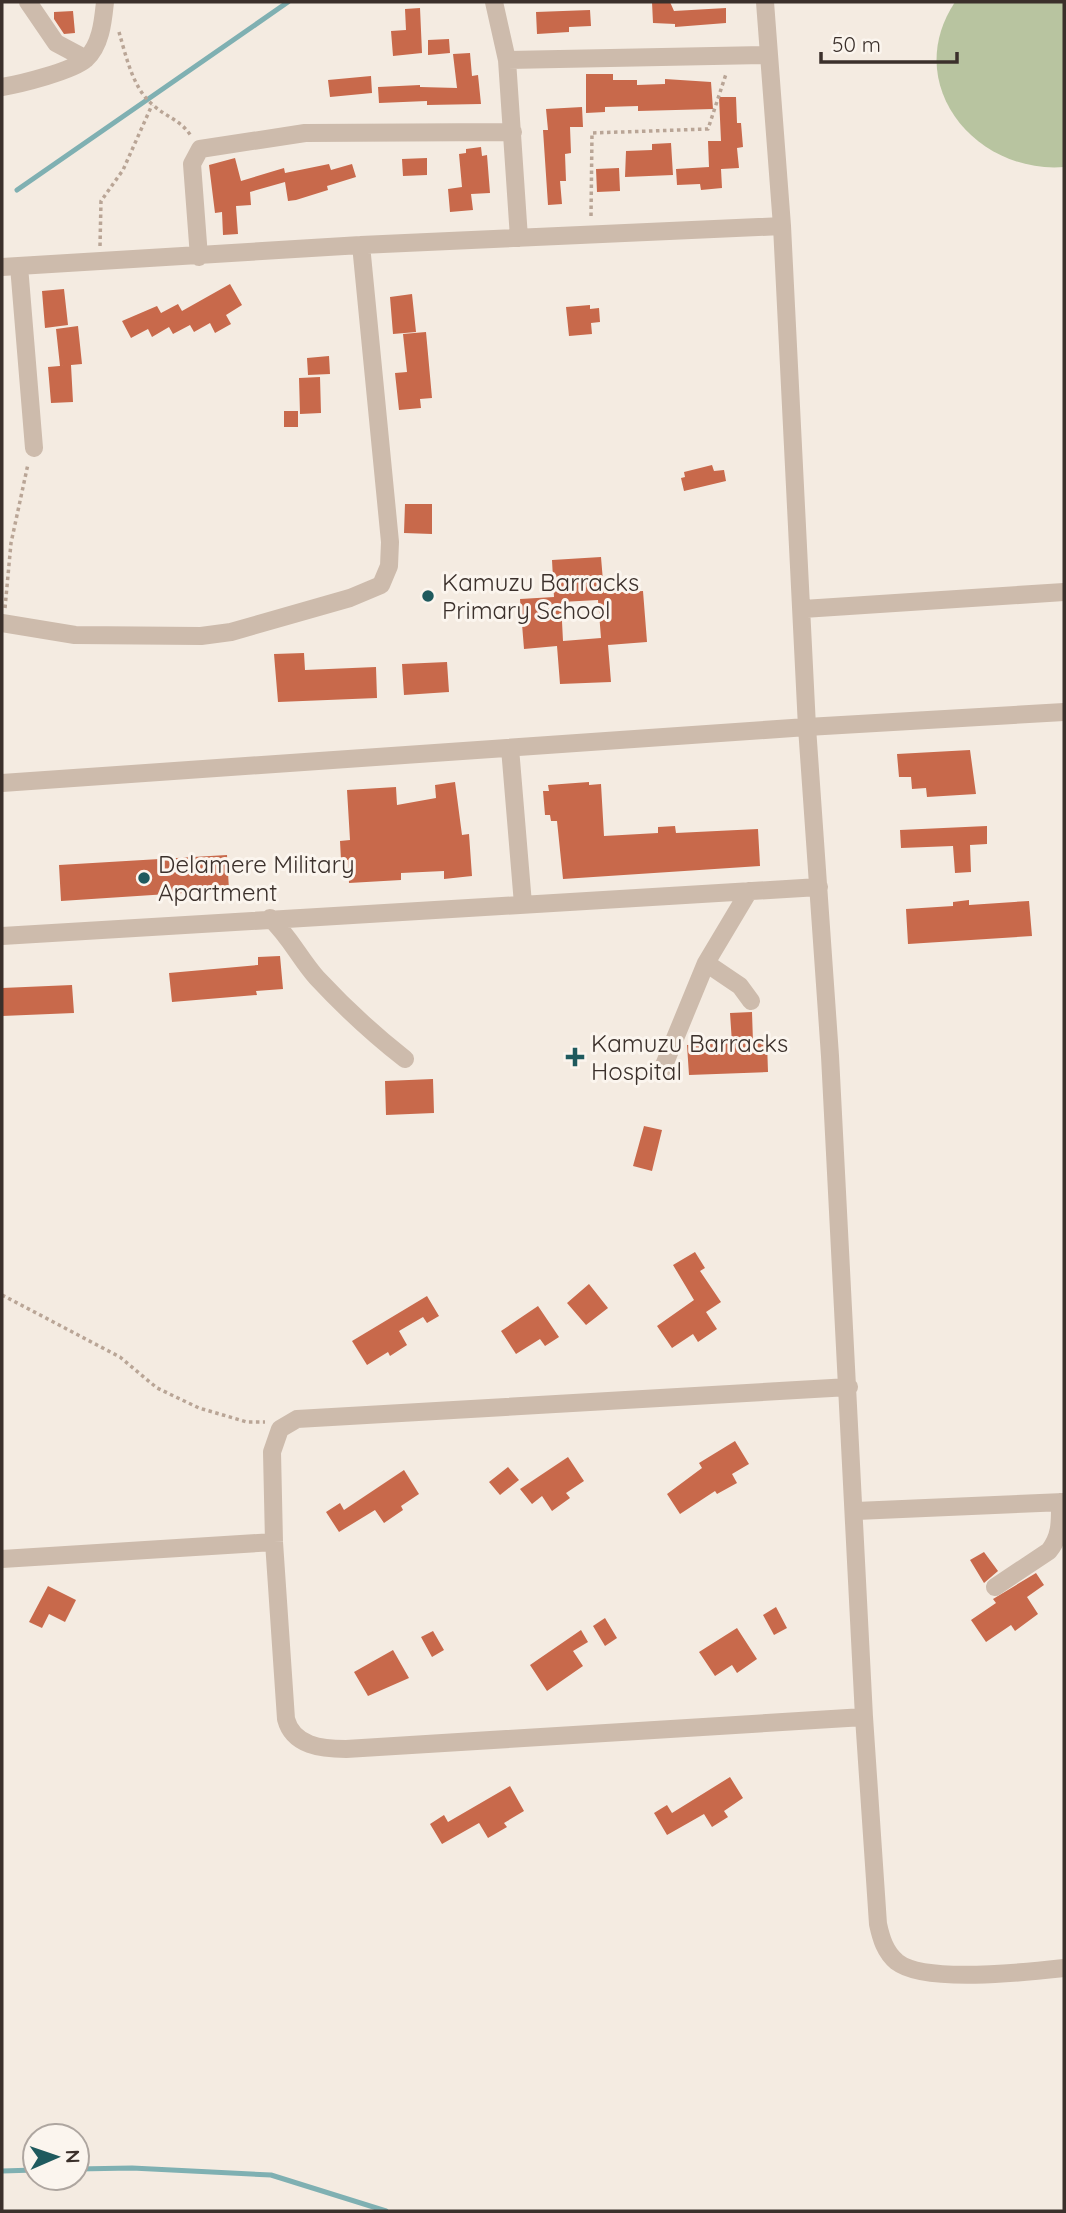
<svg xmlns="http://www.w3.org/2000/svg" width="1066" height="2213" font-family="Quicksand,sans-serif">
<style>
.green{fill:#b8c4a0}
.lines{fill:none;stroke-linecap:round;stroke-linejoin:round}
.stream{stroke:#7fb0b2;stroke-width:5}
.building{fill:#c8694b;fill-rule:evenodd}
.path{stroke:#b9a596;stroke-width:3.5;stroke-dasharray:3.5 3.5;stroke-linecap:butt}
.minor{stroke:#cdbbac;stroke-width:18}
.poi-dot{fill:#1f5a5e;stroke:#fbf5ee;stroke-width:2.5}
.labels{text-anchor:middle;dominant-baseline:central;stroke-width:6;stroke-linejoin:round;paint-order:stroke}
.poi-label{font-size:24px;fill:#3b302b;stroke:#fbf5ee;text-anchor:start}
</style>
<rect width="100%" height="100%" fill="#f4ebe1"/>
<path class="green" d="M955,2h109v165c-90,7 -163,-84 -109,-165z"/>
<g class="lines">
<path class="stream" d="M17,190l271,-188
M77,2169l55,-1 139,7 115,36
M2,2171l33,-1"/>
</g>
<path class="building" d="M652,2h18l4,9 52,-3v15l-51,4v-3l-22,-1z
M420,8l2,45 -29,3 -2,-25 15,-1 -1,-21z
M590,10l1,16 -22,1v5l-32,2 -1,-22z
M73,11l2,22 -11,1 -10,-15v-7z
M449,39l1,14 -22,2v-15z
M470,53l2,23 6,-1 3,29 -54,1v-4l-48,2 -1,-16 42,-2v2l37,1 -4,-34z
M586,74h27v6h24v5l28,-1v-5l46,3 2,27 -75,2v-5l-33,1v5l-19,1z
M371,76l1,17 -42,4 -2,-17z
M719,97h17l1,26h4l2,24 -6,1 2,20 -18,1 1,19 -21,2 -1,-6 -23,1 -1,-16 33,-2 -1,-26h13z
M582,107l1,20h-13l1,26 -6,1 1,27h-6l2,23 -14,1 -5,-75h5l-2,-21z
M671,143l2,32 -48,2 1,-26 26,-1v-6z
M481,147l1,9 5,-1 3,38 -19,1 2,16 -23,2 -2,-23 14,-2 -3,-33 7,-1v-4z
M235,158l6,23 43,-13 1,5 44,-9 2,6 21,-6 4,13 -29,9 1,4 -32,10 -8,1 -3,-19 -35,10 1,13 -15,1 2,28 -15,1 -1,-23 -7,1 -6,-48z
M427,158v17l-24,1 -1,-17z
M619,168l1,23 -23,1 -1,-23z
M230,284l12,21 -16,10 5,9 -16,9 -5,-10 -16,9 -4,-7 -17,9 -4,-7 -17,10 -4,-8 -17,9 -9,-17 35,-15 4,7 17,-9 4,7z
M64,289l4,36 -23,3 -3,-37z
M412,294l4,38 -23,2 -3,-37z
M590,305v4l9,-1 1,14 -9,1 1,11 -23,2 -3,-29z
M78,326l4,38 -22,2 -4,-37z
M426,332l6,66 -12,1 1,9 -22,2 -4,-37 12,-1 -4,-38z
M329,356l1,18 -22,1 -1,-17z
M71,365l2,37 -22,1 -3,-36z
M320,377l1,36 -21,1 -1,-36z
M284,411h14v16h-14z
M712,465l2,6 10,-1 2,11 -42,10 -3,-13 4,-1 -1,-5z
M405,504h27v30l-28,-1z
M601,557l3,36 39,-2 4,51 -39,3 3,37 -51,2 -3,-38 -33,3 -4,-50 34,-2 -2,-37zM598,600l3,38 -38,3 -2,-39z
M304,653l1,17 71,-3 1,31 -99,4 -4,-48z
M447,662l2,30 -45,3 -2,-31z
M970,750l6,44 -49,3 -1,-9 -14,1 -1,-12h-12l-2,-23z
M455,782l7,53 7,-1 3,42 -28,3v-8l-43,2v7l-52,3 -1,-23h-7l-1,-19 10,-1 -3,-50 49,-3 1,18 39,-7 -1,-13z
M589,782v3l12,-1 3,52 54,-3v-6l17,-1 1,7 82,-4 2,37 -197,13 -6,-58h-6l-1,-6h-5l-2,-24h6l-1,-6z
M987,826v18l-17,1 1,27 -16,1 -2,-27 -52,2 -1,-18z
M227,855l2,35 -168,11 -2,-36z
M969,900v5l60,-4 3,35 -124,8 -2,-35 47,-3v-4z
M280,956l3,33 -27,2 1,4 -85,7 -3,-29 89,-8v-8z
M72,985l2,28 -72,3v-28z
M752,1012l1,30h14l1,30 -79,3 -2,-30 45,-2 -2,-30z
M433,1079l1,34 -48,2 -1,-34z
M644,1126l18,4 -10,41 -19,-5z
M695,1252l10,16 -5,3 21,31 -15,10 11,17 -19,13 -5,-8 -21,14 -15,-22 37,-26 -21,-35z
M589,1284l19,24 -22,17 -19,-22z
M427,1296l12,20 -12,7 -4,-6 -24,14 8,14 -17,11 -2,-4 -21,13 -15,-24z
M538,1306l21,31 -14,9 -5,-7 -24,15 -15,-23z
M735,1441l14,23 -17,10 5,9 -20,11 -2,-3 -35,23 -13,-20 35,-26 -3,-5z
M568,1457l16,24 -18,12 4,5 -18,13 -10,-15 -10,8 -12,-15z
M508,1467l11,13 -19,15 -11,-13z
M404,1470l15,24 -18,12 2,4 -19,13 -9,-13 -36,22 -13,-20 14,-9 4,7z
M984,1552l14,19 -14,12 -14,-23z
M1036,1573l8,12 -17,12 11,17 -23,17 -4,-6 -25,17 -15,-22 25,-17 -3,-4z
M48,1586l28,14 -11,22 -16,-8 -7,14 -13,-6z
M776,1607l11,21 -13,7 -11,-20z
M605,1618l12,20 -12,8 -12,-20z
M737,1628l20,31 -20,14 -5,-8 -17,11 -16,-24z
M581,1630l7,12 -15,9 10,15 -36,25 -17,-26z
M433,1631l11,19 -12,7 -11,-20z
M393,1650l16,28 -41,18 -14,-24z
M730,1777l13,21 -19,13 4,6 -16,10 -8,-13 -37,21 -13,-22 13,-8 5,8z
M510,1786l14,25 -20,12 3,4 -19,11 -9,-15 -37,21 -12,-20 14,-9 4,7z"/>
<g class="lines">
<path class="path" d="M119,32c7,24 14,57 34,73 13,12 28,15 38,31
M591,216l1,-83 116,-4 18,-55
M100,246l1,-45 22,-31 29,-65
M5,608l6,-65 17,-79
M2,1295l118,62 37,31 42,20 48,14h18"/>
<path class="minor" d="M28,2l28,41 30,16
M494,2l13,58 12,178
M765,2l17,224 25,501 23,329 34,661 14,207c3,14 7,28 19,38 28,22 131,10 167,6
M507,60l262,-5
M2,87c18,-3 71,-16 84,-28 15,-14 17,-38 19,-57
M199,257l-7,-93 8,-15 105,-16 208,-1
M19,266l15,182
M2,267l359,-22 421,-19
M803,609l261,-17
M2,623l73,12 126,1 30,-4 119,-34 31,-13 8,-19 1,-24 -29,-297
M510,748l13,156
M2,783l805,-56 257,-15
M270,918c20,19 30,41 47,60 27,29 56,56 88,81
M2,936l817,-49
M706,963l34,23 11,15
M662,1070l44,-107 43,-72
M849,1387l-552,32 -17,10 -8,23 2,90 12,177c7,27 36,30 60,30l518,-32
M856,1511l208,-9
M2,1559l272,-17
M995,1587l54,-36c12,-15 11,-30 11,-49"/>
</g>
<g class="poi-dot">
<circle cx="428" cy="596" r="7"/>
<circle cx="144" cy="878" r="7"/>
<path d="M571.5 1046.5h7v7h7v7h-7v7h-7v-7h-7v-7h7z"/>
</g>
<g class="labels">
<g class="poi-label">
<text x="442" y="582">Kamuzu Barracks<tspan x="442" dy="28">Primary School</tspan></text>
<text x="158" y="864">Delamere Military<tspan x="158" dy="28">Apartment</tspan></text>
<text x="591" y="1043">Kamuzu Barracks<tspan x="591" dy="28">Hospital</tspan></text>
</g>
</g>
<rect width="1066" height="2213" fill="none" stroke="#3b302b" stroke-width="7"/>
<g transform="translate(56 2157) rotate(88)"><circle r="33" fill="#fbf5ee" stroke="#aea6a0" stroke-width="2"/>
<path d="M0-5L12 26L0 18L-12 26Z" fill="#1f5a5e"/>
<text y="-10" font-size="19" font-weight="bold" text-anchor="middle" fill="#3b302b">N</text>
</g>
<path d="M821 52v10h136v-10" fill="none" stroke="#3b302b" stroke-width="3.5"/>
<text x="832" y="52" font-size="21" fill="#3b302b" stroke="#fbf5ee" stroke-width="5" paint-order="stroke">50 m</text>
</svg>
